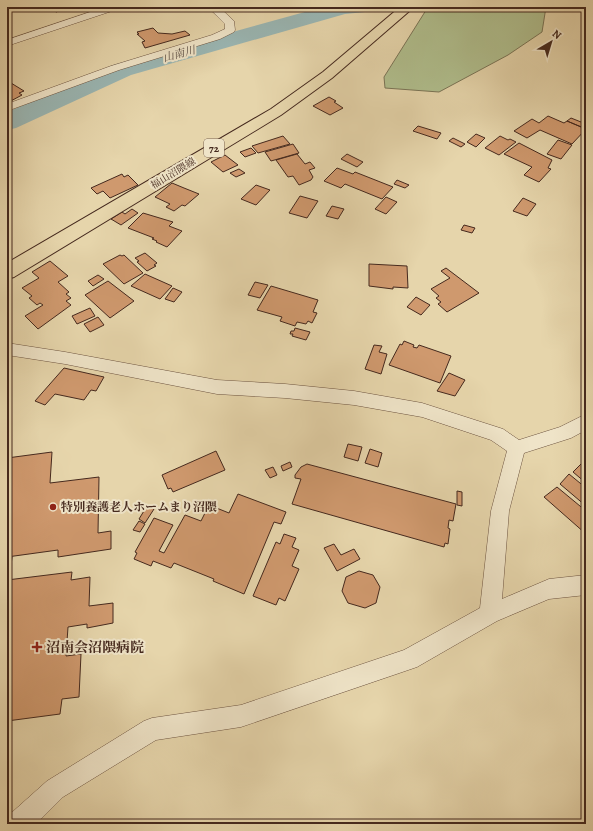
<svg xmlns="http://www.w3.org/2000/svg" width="593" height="831" font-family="Alegreya,'Noto Serif JP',serif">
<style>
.green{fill:#b0be8d;stroke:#7a7456}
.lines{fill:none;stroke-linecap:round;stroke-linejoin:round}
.river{fill:#9ab6b3;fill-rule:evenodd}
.building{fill:#cf996e;stroke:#45291e}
.minor-casing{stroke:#6d5441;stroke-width:1}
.primary-casing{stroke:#45291e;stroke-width:2}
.path{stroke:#45291e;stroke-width:1.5;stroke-dasharray:0.5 1.5;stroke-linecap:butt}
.minor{fill:#efe4c8;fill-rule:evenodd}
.primary{fill:#e6d5ab;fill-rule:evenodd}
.poi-dot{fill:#8f2418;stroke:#efe4c8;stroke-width:1.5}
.labels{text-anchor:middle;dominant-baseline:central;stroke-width:4;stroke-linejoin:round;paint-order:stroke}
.far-street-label{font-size:10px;fill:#45291e;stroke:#efe4c8}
.far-water-label{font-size:11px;font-style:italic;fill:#5a4c43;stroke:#efe4c8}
.shield{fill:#efe4c8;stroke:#786151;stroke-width:1}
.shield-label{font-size:11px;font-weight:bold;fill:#45291e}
.poi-label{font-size:12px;font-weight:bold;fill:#45291e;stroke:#efe4c8;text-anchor:start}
.near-poi-label{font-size:14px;font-weight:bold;fill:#45291e;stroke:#efe4c8;text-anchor:start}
</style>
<rect width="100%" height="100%" fill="#e6d5ab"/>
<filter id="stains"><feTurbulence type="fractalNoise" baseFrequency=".005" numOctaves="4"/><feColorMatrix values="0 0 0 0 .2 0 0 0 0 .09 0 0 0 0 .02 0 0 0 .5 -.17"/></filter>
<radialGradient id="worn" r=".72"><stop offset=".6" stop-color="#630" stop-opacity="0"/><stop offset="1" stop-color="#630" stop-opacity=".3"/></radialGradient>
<path class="green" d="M428,7h118l-4,25 -34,23 -69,37 -54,-4 -1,-11z"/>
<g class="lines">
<path class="river" d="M323,7h45l-3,5 -20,2 -214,61 -115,53 -9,2v-18l106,-47z"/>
</g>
<path class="building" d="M153,28l5,5 14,1 13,-3 5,4 -45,13 -3,-6 3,-1 -8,-7h2l-2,-2z
M11,83l13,8 -5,2 3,2 -15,8v-18z
M329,97l7,4 -2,1 9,6 -13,7 -17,-9z
M548,116l16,7 3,-2 19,8 -14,15 -32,-14 -13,8 -13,-7 18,-12 7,4z
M571,118l15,6v5l-19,-8z
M418,126l23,7 -4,6 -24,-8z
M476,134l9,4 -9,9 -9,-5z
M283,136l7,8 -32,9 -6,-7z
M500,136l8,4 2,-1 6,3 -17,13 -14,-7z
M453,138l12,6 -4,3 -12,-6z
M558,140l14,5 -11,14 -14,-5z
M519,143l33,17 -4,8 3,1 -12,13 -15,-7 8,-8 -28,-13z
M293,144l6,9 -28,8 -6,-9z
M251,148l5,5 -11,4 -5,-5z
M297,154l8,10 5,-2 5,6 -6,2 4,7 -2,3 -12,5 -6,-9 -5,1 -12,-17z
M347,154l16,8 -6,5 -16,-8z
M225,155l13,10 -15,7 -12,-10z
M337,168l16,6 2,-2 38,15 -11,12 -37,-15 -4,4 -17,-7z
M239,169l6,4 -9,4 -6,-4z
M122,174l2,3 4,-2 10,10 -28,13 -7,-7 -6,3 -6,-6z
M397,180l12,5 -4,3 -11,-4z
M172,183l12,5 15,6 -14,12 -3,-1 -8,6 -8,-4 4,-3 -15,-7z
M256,185l14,5 -14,15 -15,-6z
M300,196l18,5 -11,17 -18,-5z
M386,197l11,5 -11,12 -11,-5z
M523,198l13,6 -9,12 -14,-5z
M332,206l12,3 -6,10 -12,-3z
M132,209l6,4 -17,12 -10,-6 11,-7 3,2z
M143,213l30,9 -4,4 13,5 -15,16 -11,-5 1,-1 -5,-2 2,-1 -26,-10z
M464,225l11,3 -3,5 -11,-3z
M145,253l12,10 -3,2 2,1 -9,5 -10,-9 2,-1 -4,-3z
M120,255l2,1 2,-1 19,18 -19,11 -21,-20z
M50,261l18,15 -10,6 11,10 -3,2 5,4 -5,3 5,4 -33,24 -13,-13 18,-11 -3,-2 -3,2 -8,-7 3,-2 -10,-8 17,-10 -7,-6z
M369,264l38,2 1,22 -15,-1v2l-24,-3z
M446,268l33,25 -32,19 -9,-8 3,-2 -5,-4 3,-2 -8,-7 19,-11 -9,-7z
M145,274l27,12 -12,13 -29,-13z
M98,275l6,4 -11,7 -5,-5z
M108,281l26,20 -24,17 -25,-23z
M255,282l13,3 -8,13 -12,-3z
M271,286l47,14 -5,12 4,1 -5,10 -4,-2 -2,3 -9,-2 -2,4 -15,-5 2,-4 -25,-7z
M173,288l9,4 -8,10 -9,-3z
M416,297l14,8 -9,10 -14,-8z
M90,308l5,8 -18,8 -5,-8z
M98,317l6,8 -14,7 -6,-8z
M295,328l15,4 -4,8 -14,-4 1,-2h-3l1,-3h3z
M404,341l10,4 -1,2 4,1 2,-3 32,11 -11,27 -51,-18 11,-21 2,1z
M374,345l8,1 -3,6 8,2 -6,20 -16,-5z
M64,368l40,9 -8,14 -5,-1 -7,10 -29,-6 -10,11 -10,-4z
M449,373l16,7 -10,16 -18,-5z
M348,444l14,3 -4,14 -14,-4z
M370,449l12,4 -4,14 -13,-4z
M216,451l9,19 -52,22 -2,-4 -3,1 -6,-14z
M52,452l-2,31 49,-6 -1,56 13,-2v18l-53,8v-7l-51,7v-99z
M290,462l2,5 -9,4 -2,-5z
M582,463l4,3v17l-13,-11z
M307,464l149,40 -3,17 -4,-1 -1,8 2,1 -2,15 -3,-1 -1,4 -152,-43 9,-25 -6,-1v-3l6,-8z
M273,467l4,8 -7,3 -5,-8z
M569,474l17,14v18l-26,-22z
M557,487l29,24v23l-42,-37z
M457,491l5,1v14l-5,-1z
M238,494l48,18 -5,12 -7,-2 -30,72 -31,-13 1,-2 -40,-16 -3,5 -18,-7 -2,5 -17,-7 3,-6 -2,-1 19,-34 19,7 -14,26 5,2 21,-38 16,6 8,-16 20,8z
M147,506l7,3 -9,14 -6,-4z
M139,521l6,3 -5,8 -7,-2z
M284,534l12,4 -4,9 7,3 -7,16 7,3 -14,32 -6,-3 -3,7 -23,-9 23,-54 4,2z
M334,544l7,11 13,-6 6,10 -23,12 -13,-23z
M7,557h5l-2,17h-3z
M359,571l14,4 7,12 -4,16 -11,5 -17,-5 -6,-12 4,-14z
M72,572l-1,8 19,-3 -1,29 24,-3v20l-26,5v-4l-19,3 -2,29 15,-2 -2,43 -17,2 -2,15 -53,7v-141z"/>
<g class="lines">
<g class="minor-casing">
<path id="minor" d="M105,7h15l-2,2 -111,37v-6z
M208,7h11l15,14 1,9 -1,2 -14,7 -101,31 -112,41v-7l104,-38 101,-31 13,-6v-5z
M7,343l58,9 152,28 68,4 69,7 68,12 81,26 16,11 41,-13 26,-13v16l-15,8 -47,15 -15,58 -7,88 47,-20 37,-4v20l-37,4 -52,22 -80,46 -176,60 -85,13 -93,57 -27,27h-29l2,-9 38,-34 97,-60 8,-3 89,-13 163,-55 76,-42 11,-97 16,-60 -16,-11 -69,-23 -68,-12 -69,-7 -68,-4 -152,-30 -58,-9z"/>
</g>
<g class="primary-casing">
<path id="primary" d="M400,7h14l-82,71 -51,37 -267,162 -7,2v-16l264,-154 52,-37z"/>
</g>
<path class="path" d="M53,7l4,6"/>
<use href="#minor" class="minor"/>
<use href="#primary" class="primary"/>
</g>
<g class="poi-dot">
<circle cx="53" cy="507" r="4"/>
<path d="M35 641h4v4h4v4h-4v4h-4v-4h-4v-4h4z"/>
</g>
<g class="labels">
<g class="far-street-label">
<text transform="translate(173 173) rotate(-31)">福山沼隈線</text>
</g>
<g class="far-water-label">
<text transform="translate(179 54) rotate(-15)">山南川</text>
</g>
<rect class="shield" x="204" y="139" width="20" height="18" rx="3"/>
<g class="shield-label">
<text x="214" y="148">72</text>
</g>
<g class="poi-label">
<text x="61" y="507">特別養護老人ホームまり沼隈</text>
</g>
<g class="near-poi-label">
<text x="46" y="647">沼南会沼隈病院</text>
</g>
</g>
<rect width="593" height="831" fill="none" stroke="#e6d5ab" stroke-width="24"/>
<rect x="8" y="8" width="577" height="815" fill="none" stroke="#45291e" stroke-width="2"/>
<rect x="12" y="12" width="569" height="807" fill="none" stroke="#45291e"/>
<g transform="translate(551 42) rotate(38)" stroke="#efe4c8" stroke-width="3" paint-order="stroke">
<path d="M0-3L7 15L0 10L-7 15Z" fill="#45291e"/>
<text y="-6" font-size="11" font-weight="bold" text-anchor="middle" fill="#45291e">N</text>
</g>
<rect width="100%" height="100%" filter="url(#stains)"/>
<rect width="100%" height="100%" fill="url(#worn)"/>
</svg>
